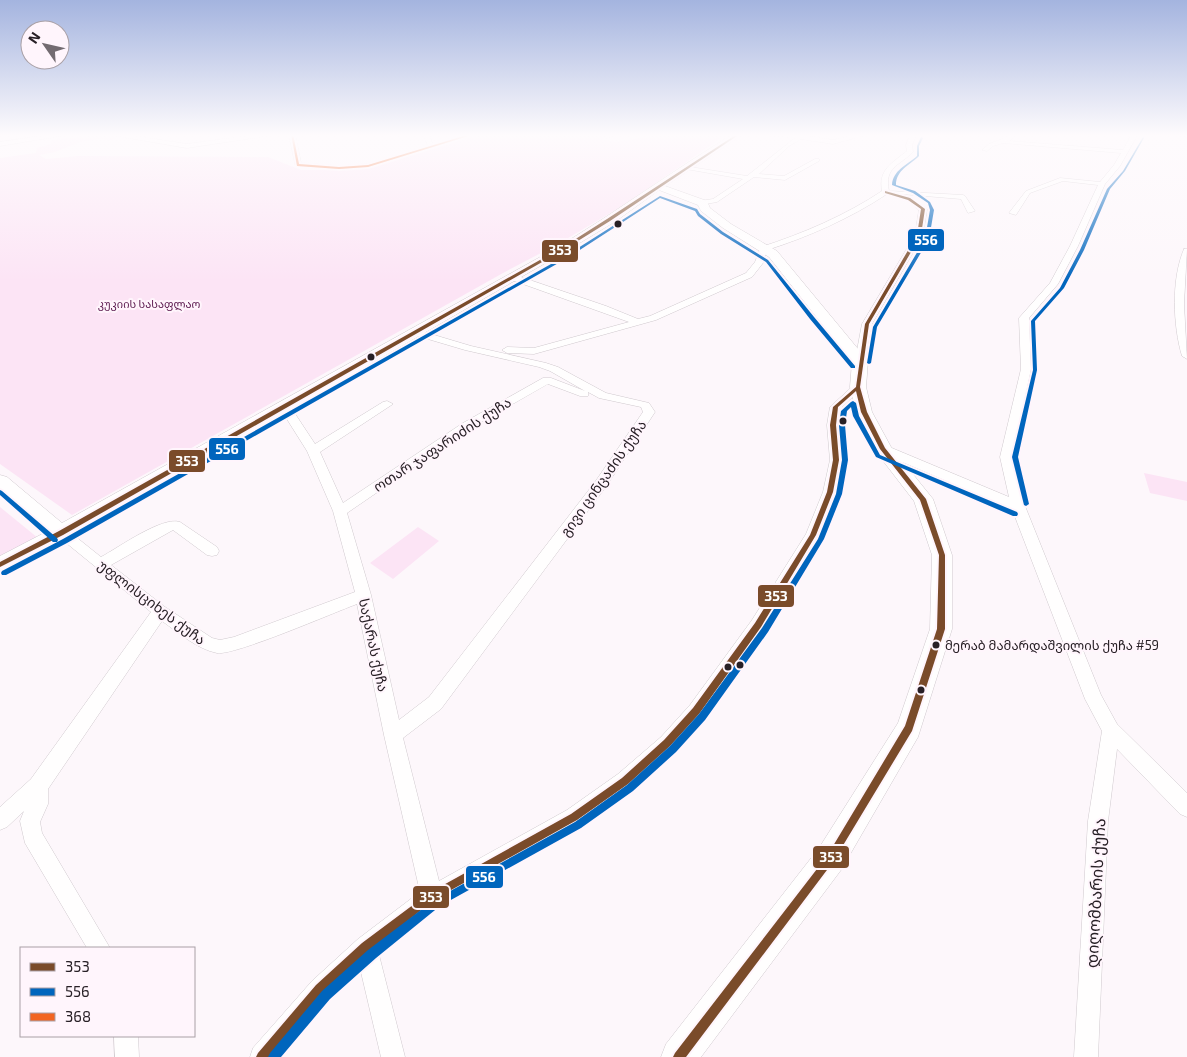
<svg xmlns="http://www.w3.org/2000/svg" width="1187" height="1057" font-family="'Exo 2','Noto Sans Georgian',sans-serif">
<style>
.green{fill:#fce4f5}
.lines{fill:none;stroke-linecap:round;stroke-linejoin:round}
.street-casing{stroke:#d0c9ce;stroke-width:1}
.secondary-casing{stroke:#d0c9ce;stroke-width:1}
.street{fill:#fffefe;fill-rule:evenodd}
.secondary{fill:#fffefe;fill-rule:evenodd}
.bus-1-casing{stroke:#fff5fc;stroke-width:4}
.bus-2-casing{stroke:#fff5fc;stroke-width:4}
.bus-3-casing{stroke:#fff5fc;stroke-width:4}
.bus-1{fill:#7a4b2a;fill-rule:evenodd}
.bus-2{fill:#0065bd;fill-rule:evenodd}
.bus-3{fill:#f26522;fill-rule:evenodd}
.bus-dot{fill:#282026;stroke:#fff5fc;stroke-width:2}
.labels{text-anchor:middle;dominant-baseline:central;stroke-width:4;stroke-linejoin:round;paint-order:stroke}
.far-park-label{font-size:11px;fill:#5b194e;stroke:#fff5fc}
.bus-label{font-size:13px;fill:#282026;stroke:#fff5fc;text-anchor:start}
.street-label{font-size:14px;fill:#282026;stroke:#fff5fc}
.near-street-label{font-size:16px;fill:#282026;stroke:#fff5fc}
.line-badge{stroke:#fff5fc;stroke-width:2}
.badge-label{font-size:14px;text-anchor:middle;font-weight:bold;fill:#fff}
</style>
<rect width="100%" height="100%" fill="#fdf7fb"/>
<path class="green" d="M479,134h133l-11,5 14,3 52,-8h60l-103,71 -66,39 -55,29 -431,242 -72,-51v-306l36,-5 1,-5 14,-4v-4l46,-5 19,2 -5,3 -12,-1 -19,3 -25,10 -16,3 7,4 32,-3 190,1 33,13h58z
M1144,473l43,9v19l-37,-8z
M0,507l38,31 -38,20z
M418,527l21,14 -46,38 -23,-16z"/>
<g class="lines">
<g class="street-casing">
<path id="street" d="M56,134h16l-72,12v-4z
M106,134h16l65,10 75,-10h18l-93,14z
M289,134h6l6,29 38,3 29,-2 60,-18 -5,-12h6l4,11 35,-11h10l-110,34 -29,2 -43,-4z
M610,134h8l-11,4z
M755,134h53l-2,2 27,4 25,-6h11l-36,10 -32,-5 -12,7 -30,28 25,2 31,-17h4v2l-34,19 -31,-3 -37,25 -17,3v-4l13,-2 30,-20 -57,-10 -3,-2 1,-1 63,10 48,-38z
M911,134h6l-5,11 1,7c-14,14 -29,15 -24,39l74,4 2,1 10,15 -7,2 -7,-14 -60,-5 10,4 16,11 -4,26 -51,89 -8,39 -4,1 -5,-3 7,-37 53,-89 4,-25 -12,-10 -20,-6c-36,24 -79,43 -120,56l-4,13 -11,14 -96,43 -122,34 -27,-1 -5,-3 5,-3 27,1 95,-26 -120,-43v-4h6l91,31 32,13 12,-3 96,-43 9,-11 6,-15c41,-13 85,-32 121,-56 -4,-21 10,-28 25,-40l-1,-6z
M1132,134h6l-18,32 -15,18 -27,62 -20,38 -29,34 2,51 -19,88 13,49 76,189 16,29 70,69v24l-7,-3 -63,-65 -9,72 -10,236h-24l14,-236 14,-90 -17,-32 -73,-190 -133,-57 -2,-3 2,-3h8l122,51 -9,-40 21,-88 -2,-51 31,-35 20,-37 28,-61 -35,-4 -33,12 -14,22 -7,-2 17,-22 34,-13 40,4 14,-17 7,-12 -118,-10 -10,3 -6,5 -5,-1 7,-6 23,-9 3,2 -6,4 114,9z
M1184,249h3l-3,55 3,55 -5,-3c-9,-30 -11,-77 2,-107z
M414,329l57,17 75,17 12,4 48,26 43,10 6,9 -50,76 -164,221 -38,29 36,143 128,-71 51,-36 43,-37 29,-32 62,-85 54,-86 17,-42 7,-32 -3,-35 3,-18 24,-22 4,-1 5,3 -21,20 -3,18 3,35 -5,32 -17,43 -56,95 -62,87 -29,32 -41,39 -51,36 -141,80 -62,47 27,106h-24l-21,-89 -32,29 -50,60h-28l3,-9 59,-67 46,-42 62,-47 -36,-157 -27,-131c-22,8 -123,52 -140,49 -20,-4 -38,-20 -55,-32l-114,168v15l-8,18 2,11 68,115h-23l-62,-105 -5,-22 4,-10 -17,16 -7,3v-23l31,-28 120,-167 -97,-79 2,-4h10l35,28c17,-9 61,-41 79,-35l37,25 2,4 -2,4 -5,1 -5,-1 -34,-25 -62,35 54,42 47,31 8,2 14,-3 121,-45 -22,-81 -26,-60 -29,-46 2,-2h8l27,41 68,-42 4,-1 6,3 -73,48 23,51 120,-80 80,-45h8l34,13 -35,-20 -11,-4 -74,-17 -54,-16v-4zM548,384l32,12h8v-4l11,6 42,9 2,5 -48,70 -166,215 -30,23 -28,-125 -24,-82 124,-85z
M114,1036h24l1,21h-24z"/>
</g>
<g class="secondary-casing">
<path id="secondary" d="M733,134h10l-78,52 42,15 3,7 21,16 46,27 91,110 -2,26 6,25 19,35 42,52 19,56v74l-34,108 -77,133 -140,187h-40l5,-13 153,-196 79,-125 32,-94 2,-74 -18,-54 -37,-48 -21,-41 -6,-25 2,-25 -83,-105 -46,-29 -22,-17 -3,-6 -39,-15 -43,31 -48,29 -500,288 -68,35v-17l46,-24 -46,-41v-16l7,2 55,46 498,-277c59,-36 114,-76 173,-112z
M1178,134h9v3l-8,-1z"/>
</g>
<use href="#street" class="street"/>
<use href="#secondary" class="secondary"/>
<g class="bus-1-casing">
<path id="bus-1" d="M737,134h3l-130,87 -45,28 -502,286 -63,32v-5l59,-31 504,-284 44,-28z
M885,191l25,7 15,11 -4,26 -52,89 -9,63 7,25 18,36 41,51 19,56v74l-33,102 -79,131 -147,195h-13l2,-4 152,-197 78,-130 32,-97 2,-74 -19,-55 -40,-51 -19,-37 -5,-21 -18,16 -2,18 3,35 -6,32 -17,43 -55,92 -62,87 -29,32 -42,38 -51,36 -142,79 -65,52 -46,42 -55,64h-13l2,-4 58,-68 46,-42 67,-50 142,-79 51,-36 42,-38 29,-32 62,-85 55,-88 17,-43 6,-32 -3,-35 3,-18 23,-20 9,-63 52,-89 4,-26 -13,-9 -23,-7z"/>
</g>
<g class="bus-2-casing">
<path id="bus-2" d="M921,137l2,1 -4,8v10c-9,9 -23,14 -23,29l19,6 15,11 4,8 -5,29 -52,88 -6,36 -2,1 -2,-1 6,-36 52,-88 5,-29 -2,-7 -15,-10 -21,-8c1,-15 15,-20 25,-29v-10z
M1143,137l1,1 -19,33 -15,18 -26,61 -20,38 -29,33 2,49 -19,87 11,47 -3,2 -2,-1 -12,-48 21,-87 -2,-49 29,-33 20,-38 27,-61 16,-18z
M660,196l37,13 3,5 23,18 45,28 46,57 41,49v2h-4l-41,-49 -44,-57 -45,-28 -23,-18 -3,-5 -35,-13 -91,59 -502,286 -61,32h-4l-1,-2 1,-2 61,-32 504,-284z
M853,401l3,2 3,13 21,39 137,57 1,2 -1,2h-4l-137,-59 -23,-41 -2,-9 -4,4 -2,14 3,35 -6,34 -18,45 -56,93 -63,88 -29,32 -43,39 -52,37 -141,78 -64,52 -46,41 -49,58h-13l2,-4 52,-62 46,-41 66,-50 141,-78 52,-37 43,-39 29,-32 63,-86 56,-89 18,-45 6,-34 -3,-35 2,-14 10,-9z
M0,490l2,1 55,47 1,2 -1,2h-4l-53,-47z"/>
</g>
<g class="bus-3-casing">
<path id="bus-3" d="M291,134h2l6,30 40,3 29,-2 102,-31h5l-107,33 -29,2 -42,-3z"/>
</g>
<use href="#bus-1" class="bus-1"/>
<use href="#bus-2" class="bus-2"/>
<use href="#bus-3" class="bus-3"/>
</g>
<linearGradient id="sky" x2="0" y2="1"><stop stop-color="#a4b4df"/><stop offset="0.48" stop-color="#fefbfd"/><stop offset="1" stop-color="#fefbfd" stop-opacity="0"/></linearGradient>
<rect width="1187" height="282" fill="url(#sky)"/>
<g class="bus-dot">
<circle cx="618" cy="224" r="4.5"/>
<circle cx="371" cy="357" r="4.5"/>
<circle cx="843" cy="421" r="4.5"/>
<circle cx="936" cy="645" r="4.5"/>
<circle cx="740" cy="665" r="4.5"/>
<circle cx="728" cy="667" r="4.5"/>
<circle cx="921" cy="690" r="4.5"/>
</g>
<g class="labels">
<g class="far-park-label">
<text x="149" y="303">კუკიის სასაფლაო</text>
</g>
<g class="bus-label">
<text x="945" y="645">მერაბ მამარდაშვილის ქუჩა #59</text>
</g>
<g class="street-label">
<text transform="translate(442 444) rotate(-33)">ოთარ ჯაფარიძის ქუჩა</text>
<text transform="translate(603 478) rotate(-55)">გივი ცინცაძის ქუჩა</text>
<text transform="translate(152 602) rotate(37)">უფლისციხეს ქუჩა</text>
<text transform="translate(374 645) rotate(78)">საქარას ქუჩა</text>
</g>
<g class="near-street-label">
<text transform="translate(1095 893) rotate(-87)">დიღომბარის ქუჩა</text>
</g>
</g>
<g class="line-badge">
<rect x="907" y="228" width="38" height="24" rx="5" fill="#0065bd"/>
<rect x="541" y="239" width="38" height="24" rx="5" fill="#7a4b2a"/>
<rect x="208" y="437" width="38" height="24" rx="5" fill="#0065bd"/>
<rect x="168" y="449" width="38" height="24" rx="5" fill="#7a4b2a"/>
<rect x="757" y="584" width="38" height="24" rx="5" fill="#7a4b2a"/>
<rect x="812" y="845" width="38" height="24" rx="5" fill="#7a4b2a"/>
<rect x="465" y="865" width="39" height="24" rx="5" fill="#0065bd"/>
<rect x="412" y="885" width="38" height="24" rx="5" fill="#7a4b2a"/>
</g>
<g class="badge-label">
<text x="926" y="245">556</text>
<text x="560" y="255">353</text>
<text x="227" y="454">556</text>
<text x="187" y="466">353</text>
<text x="776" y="601">353</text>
<text x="831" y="862">353</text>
<text x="484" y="882">556</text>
<text x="431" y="902">353</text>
</g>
<rect x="20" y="947" width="175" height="90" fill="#fff5fc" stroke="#a9a0a6"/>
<rect x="30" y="963" width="25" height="8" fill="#7a4b2a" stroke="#a9a0a6"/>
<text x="65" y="972" font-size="15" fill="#282026">353</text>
<rect x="30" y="988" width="25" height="8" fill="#0065bd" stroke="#a9a0a6"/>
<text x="65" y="997" font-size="15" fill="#282026">556</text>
<rect x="30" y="1013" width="25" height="8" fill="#f26522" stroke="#a9a0a6"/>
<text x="65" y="1022" font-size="15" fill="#282026">368</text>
<g transform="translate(45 45) rotate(304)"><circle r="24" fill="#fff5fc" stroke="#a9a0a6"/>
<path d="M0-4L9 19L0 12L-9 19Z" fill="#736b71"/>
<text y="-8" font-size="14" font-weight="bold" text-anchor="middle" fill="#282026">N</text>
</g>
</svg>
